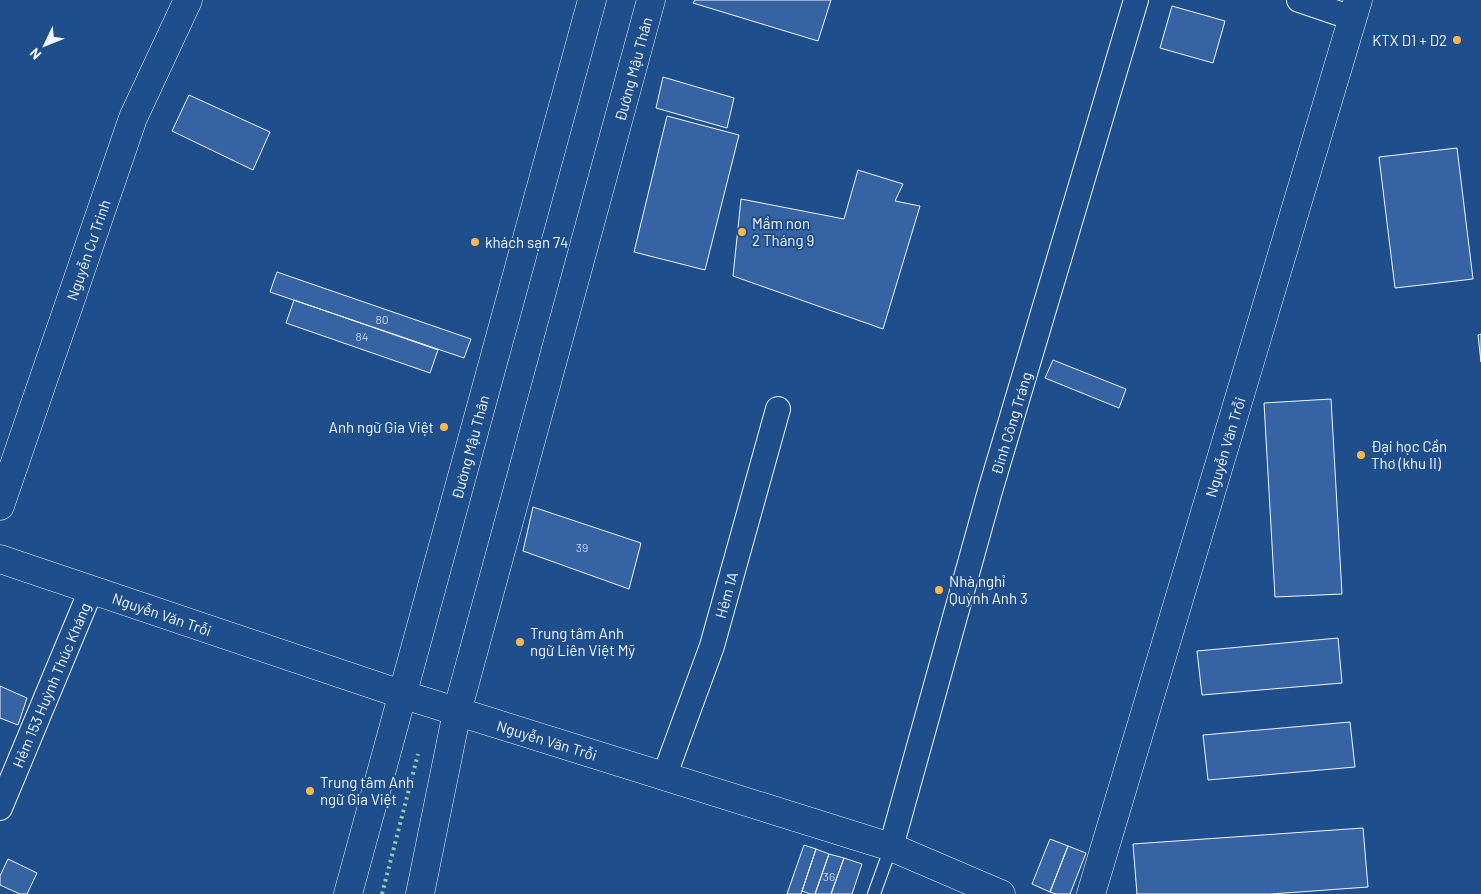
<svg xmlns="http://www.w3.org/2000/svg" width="1481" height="894" font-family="Barlow,sans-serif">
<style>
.building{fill:#3563a3;stroke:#f2f6ff}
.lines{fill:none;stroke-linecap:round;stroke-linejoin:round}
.lane-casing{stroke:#f2f6ff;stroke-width:14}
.street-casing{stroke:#f2f6ff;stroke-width:26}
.secondary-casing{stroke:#f2f6ff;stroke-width:29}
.lane{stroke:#1f4e8c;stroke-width:12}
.street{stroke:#1f4e8c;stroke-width:24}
.secondary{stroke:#1f4e8c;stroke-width:28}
.hedge{stroke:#97c8a6;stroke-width:4;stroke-dasharray:2.5 4;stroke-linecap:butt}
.poi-dot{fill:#ffb74d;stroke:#1f4e8c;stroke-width:2}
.labels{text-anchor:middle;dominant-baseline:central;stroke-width:4;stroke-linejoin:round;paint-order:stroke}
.number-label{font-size:12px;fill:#c3d1e8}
.poi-label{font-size:15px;fill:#f2f6ff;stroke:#1f4e8c;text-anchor:start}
.street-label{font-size:15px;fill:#f2f6ff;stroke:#1f4e8c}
</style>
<rect width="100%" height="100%" fill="#1f4e8c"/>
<path class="building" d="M695,0h136l-13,41 -125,-38z
M1172,6l53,15 -12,42 -53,-15z
M663,77l71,21 -7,30 -71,-20z
M189,95l81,37 -17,38 -81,-39z
M667,116l72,19 -34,135 -71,-18z
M1457,148l16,131 -78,9 -16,-131z
M858,170l45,14 -8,17 25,5 -37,123 -150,-53 8,-77 103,20z
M277,272l194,67 -7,19 -194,-66z
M294,300l144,50 -8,23 -144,-50z
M1481,334v28l-3,-27z
M1053,360l73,29 -7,19 -74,-30z
M1331,399l11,195 -67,3 -11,-194z
M533,507l108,36 -12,46 -106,-38z
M1338,638l4,45 -140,12 -5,-44z
M0,686l27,12 -9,27 -18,-7z
M1350,722l5,45 -147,13 -5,-45z
M1363,828l5,59 -97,7h-134l-4,-50z
M1050,839l18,7 -18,46 -18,-8z
M804,845l12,4 -15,45h-14z
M1068,846l18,7 -16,41h-14l-6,-2z
M816,849l13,5 -14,40h-5l-8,-3z
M829,854l15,4 -13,36h-16z
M844,858l18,6 -10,30h-21z
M8,859l29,14 -10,21h-7l-20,-9v-9z"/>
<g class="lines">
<g class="lane-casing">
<path id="lane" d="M874,894l17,-47"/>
</g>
<g class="street-casing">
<path id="street" d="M1299,0l53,18
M664,777l48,-131 66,-237
M0,808l91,-218
M891,847l99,-356 146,-491"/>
</g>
<g class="secondary-casing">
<path id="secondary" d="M0,506l133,-388 55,-118
M0,559l401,135 490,153 110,47
M348,894l244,-894
M420,894l37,-182 194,-712
M1091,894l267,-894"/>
</g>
<use href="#lane" class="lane"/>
<use href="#street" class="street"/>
<use href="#secondary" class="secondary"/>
<path class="hedge" d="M382,894l36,-140"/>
</g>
<g class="poi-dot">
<circle cx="1457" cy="40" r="5"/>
<circle cx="742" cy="232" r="5"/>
<circle cx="475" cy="242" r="5"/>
<circle cx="444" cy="427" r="5"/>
<circle cx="1361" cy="455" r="5"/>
<circle cx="939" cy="590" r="5"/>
<circle cx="520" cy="642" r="5"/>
<circle cx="310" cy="791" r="5"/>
</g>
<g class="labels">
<g class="number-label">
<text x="382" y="319">80</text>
<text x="362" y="336">84</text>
<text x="582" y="547">39</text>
<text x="829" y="876">36</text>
</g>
<g class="poi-label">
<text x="1447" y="40" text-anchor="end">KTX D1 + D2</text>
<text x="752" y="223">Mầm non<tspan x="752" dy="17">2 Tháng 9</tspan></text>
<text x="485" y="242">khách sạn 74</text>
<text x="434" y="427" text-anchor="end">Anh ngữ Gia Việt</text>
<text x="1371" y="446">Đại học Cần<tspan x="1371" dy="17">Thơ (khu II)</tspan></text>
<text x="949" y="581">Nhà nghỉ<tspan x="949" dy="17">Quỳnh Anh 3</tspan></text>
<text x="530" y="633">Trung tâm Anh<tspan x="530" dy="17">ngữ Liên Việt Mỹ</tspan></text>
<text x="320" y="782">Trung tâm Anh<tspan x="320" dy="17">ngữ Gia Việt</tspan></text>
</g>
<g class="street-label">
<text transform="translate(633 69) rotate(-75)">Đường Mậu Thân</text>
<text transform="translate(88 250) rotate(-71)">Nguyễn Cư Trinh</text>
<text transform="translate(1011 423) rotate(-73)">Đinh Công Tráng</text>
<text transform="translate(470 447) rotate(-75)">Đường Mậu Thân</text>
<text transform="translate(1225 447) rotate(-73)">Nguyễn Văn Trỗi</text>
<text transform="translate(726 595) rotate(-74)">Hẻm 1A</text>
<text transform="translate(162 614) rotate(19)">Nguyễn Văn Trỗi</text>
<text transform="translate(51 685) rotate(-67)">Hẻm 153 Huỳnh Thúc Kháng</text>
<text transform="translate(547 740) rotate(17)">Nguyễn Văn Trỗi</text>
</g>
</g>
<g transform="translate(45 45) rotate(227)" stroke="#1f4e8c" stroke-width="4" paint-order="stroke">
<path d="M0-4L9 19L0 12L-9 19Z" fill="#f2f6ff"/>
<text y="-8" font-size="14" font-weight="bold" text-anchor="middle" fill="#f2f6ff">N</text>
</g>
</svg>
